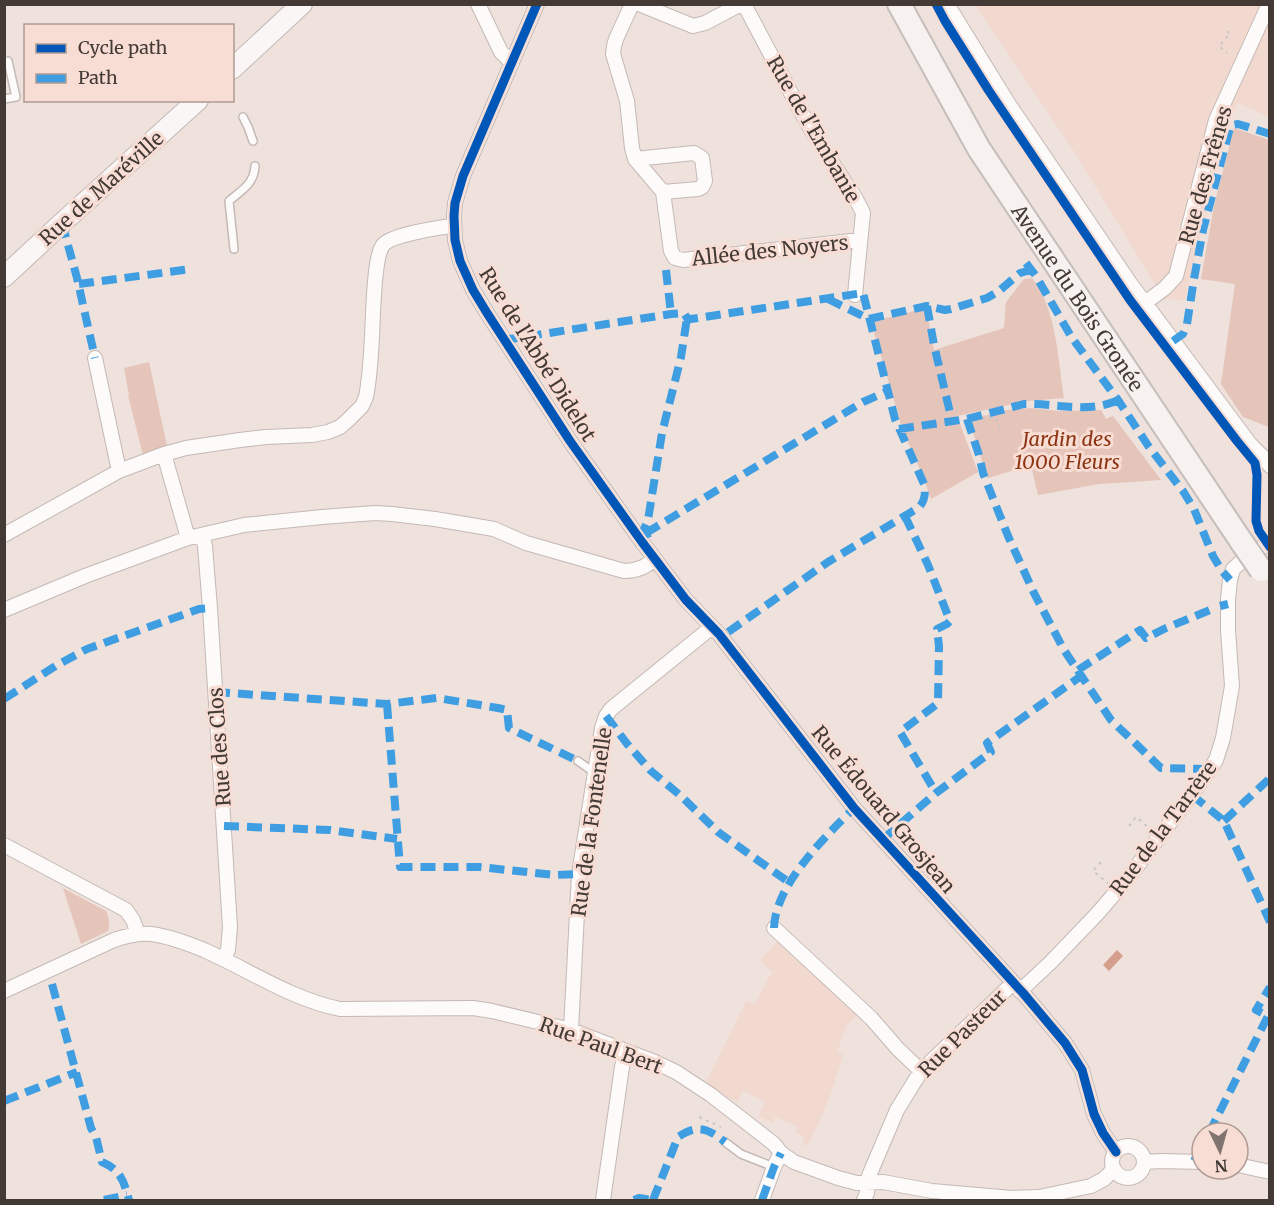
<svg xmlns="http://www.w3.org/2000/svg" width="1274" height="1205" font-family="Merriweather,serif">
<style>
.built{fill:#f2d9d0}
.green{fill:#e5c4b9}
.water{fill:#d69e8c}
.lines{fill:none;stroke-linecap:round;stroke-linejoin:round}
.lane-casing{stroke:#c4b9b5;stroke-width:10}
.street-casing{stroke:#c4b9b5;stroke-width:16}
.secondary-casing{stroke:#c4b9b5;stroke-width:22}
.primary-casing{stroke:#c5bebb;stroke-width:26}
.path{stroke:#cac6c4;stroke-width:2;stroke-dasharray:3 4.5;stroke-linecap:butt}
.lane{stroke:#fdfafa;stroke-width:7}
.street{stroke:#fdfafa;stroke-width:14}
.secondary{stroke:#faf6f5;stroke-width:20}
.primary{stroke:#f7f1f0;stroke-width:22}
.primary-bridge-casing{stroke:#c5bebb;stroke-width:26;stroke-linecap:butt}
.primary-bridge{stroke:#f7f1f0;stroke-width:22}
.quiet{stroke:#3f9ee2;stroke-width:8;stroke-dasharray:15 8;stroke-linecap:butt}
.cycleway-casing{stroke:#f7ddd4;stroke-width:13}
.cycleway{stroke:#0057b8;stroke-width:9}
.labels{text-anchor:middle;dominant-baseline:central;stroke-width:6;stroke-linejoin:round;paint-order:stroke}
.street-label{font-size:20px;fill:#433935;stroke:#f7ddd4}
.park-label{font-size:20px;font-style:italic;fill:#8d3513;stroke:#f7ddd4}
</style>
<rect width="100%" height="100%" fill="#efe1dc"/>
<path class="built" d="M975,5h294v112l-31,-14 -12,25 -41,172 -21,-1 -91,-149z
M779,940l78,75 -12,12 1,1 -9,24 6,3 -2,7 -15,45 -19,39 -4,-2 1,-8 -9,-3 3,-6 -23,-10 -2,6 -15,-6 7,-15 -22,-11 -6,11 -32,-18 41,-83 9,3 13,-26 5,-5 -13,-13z"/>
<path class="green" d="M1234,128l35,12v287l-26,-10 -22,-33 14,-100 -34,-5 13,-73z
M1032,278c25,31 26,83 32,120l-37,3 -70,15 21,56 -47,27 -7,-20 -21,-48 -32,-109 55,-14 8,42 70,-22 2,-26 18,-23z
M149,362l18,84 -24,9 -15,-60h1l-5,-27z
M1030,408l30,3 41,-1 5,9 7,-3 48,64 -62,4 -61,11 -7,-30 -43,13 -18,-54 1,-5 36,-9z
M63,888l43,23c3,5 4,15 2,20l-27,13z"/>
<path class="water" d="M1117,950l6,6 -14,15 -6,-6z"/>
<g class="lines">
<g class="lane-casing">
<path id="lane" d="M4,62l4,-1 8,36 -12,2
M243,117l5,10 5,14
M234,249l-5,-48c13,-11 25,-17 26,-35
M578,761l17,12
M725,1142l16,12 33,13"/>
</g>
<g class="street-casing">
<path id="street" d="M478,4l23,48 11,11
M537,4l-74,172 -8,27 -1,13 1,24 5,21 13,29 14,23 83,128 72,101 44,58 33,34 135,174 169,185 42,50 17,27 12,44 9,19 13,19
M632,4l-16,35 -2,7 -1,8 14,47 5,47 3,11 28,33 8,59 4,7 8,2 177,-20
M639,4l54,22 12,-3 36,-19
M744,4l55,104 14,25 43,66 7,14 -8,82
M947,4l61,99 122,180 120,161 15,15 5,7
M635,159l59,-6 8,5 3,23 -3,6 -4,2 -35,3
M1145,303l20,-15 11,-12 40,-156 53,-116
M95,358l24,113
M164,454l24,84
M4,535l115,-64 45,-17 22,-6 54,-8 26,-3 46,-2 16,-3 12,-5 8,-7 14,-14 4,-9c8,-41 5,-84 10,-125 1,-8 2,-20 7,-27 8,-10 57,-18 71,-19
M202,535l3,11 5,62 20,319 -2,23 -5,9
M4,610l81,-34 103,-38 56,-13 78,-8 53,-4 17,1 43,5 59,10 32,14 98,28c13,0 21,-4 31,-12
M4,845l122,65 7,10 5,14
M774,928l97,90 27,31 23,22
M4,991l110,-51c12,-4 24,-7 37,-6 18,2 36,9 53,16 45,20 87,49 136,59l133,-1 19,3 79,19 84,32 21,10 35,23 63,49 7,9 13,9 44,16 19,5 26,-1 49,9 80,7 27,-1 52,-11 13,-7 10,-10
M1020,991l30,-28 47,-49 31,-36 73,-96 15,-22 7,-22 9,-52 -4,-56v-31l2,-19 3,-11 10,-9 27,-18
M571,1030l8,-156 23,-146 4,-12 5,-7 101,-82
M1112 1162a16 16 0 1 1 32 0a16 16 0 1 1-32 0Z
M1144,1162l18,-1 40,1
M1238,1165l32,7
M603,1200l19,-133 4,-16
M762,1200l12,-33 7,-14
M864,1200l3,-7v-11l4,-11 26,-61 24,-39 92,-88"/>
</g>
<g class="secondary-casing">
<path id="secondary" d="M232,69l70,-65
M4,277l58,-54 136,-123"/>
</g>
<g class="primary-casing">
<g id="primary">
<path id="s1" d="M899,4l80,145 262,392"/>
</g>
</g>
<path class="path" d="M1227,31l3,3 -11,12 8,7
M967,421l28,-4 6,13
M1129,826l7,-9 13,11
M1101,862l-8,9 15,12
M699,1117l22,10"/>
<use href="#lane" class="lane"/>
<use href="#street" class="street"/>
<use href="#secondary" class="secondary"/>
<use href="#primary" class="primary"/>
<g class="primary-bridge-casing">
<path id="primary-bridge" d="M1241,541l20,29"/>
</g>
<use href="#primary-bridge" class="primary-bridge"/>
<path class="quiet" d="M62,223l15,55 18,80
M1026,263l10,13 36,62 46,62 31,47 34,44 11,18 19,47 9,15 8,9
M666,270l5,44
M79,284l112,-15
M828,299l41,20
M927,306l7,39 18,76
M869,319l58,-13 18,4 6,-1 36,-11 12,-7 21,-18 11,-3
M504,340l167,-26 13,-1 3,5 4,1 172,-26 32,126 29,65c2,8 1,18 -6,24l-90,54 -107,75
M1173,341l10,-7 4,-10 7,-45 9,-49 27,-102 2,-3 6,-1 32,10
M967,419l12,36 4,18 25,63 26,57 30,57 47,70 50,48 49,1
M899,429l68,-10 57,-15c31,-1 65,10 94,-4
M905,516l23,49 22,56 -3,3 -10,5 2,17 -1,55 -1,3 -37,28 36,61
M646,533l217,-131 25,-11
M648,538l-4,-9 4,-9 14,-87 19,-76 6,-39
M1220,606l8,-2
M1078,670l62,-40 6,8 20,-10 49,-20
M215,692l172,12 50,-6 61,10 9,2 2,18 69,33
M4,699l53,-34 30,-16 112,-40 11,-1
M387,704l13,163h79l76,8 24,-1
M606,716l22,29 23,26 30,25 37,36 72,51
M1192,795l32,26 46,101
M1224,821l46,-43
M224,826l106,4 67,9
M883,839l53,-46 55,-41 -4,-9 94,-67
M774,928c1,-43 51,-91 80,-120
M52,984l39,144 5,9 6,25c19,8 22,20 27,38
M4,1101l73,-29
M1209,1133l59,-117 -12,-6 14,-23
M1194,1161l8,-15
M104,1200l23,-5
M634,1200l5,-2 14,2
M653,1200l25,-63c20,-13 29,-9 47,5
M762,1200l12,-33 7,-14"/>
<g class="cycleway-casing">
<path id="cycleway" d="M537,4l-74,172 -8,27 -1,13 1,24 5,21 13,29 14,23 83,128 72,101 44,58 33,34 135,174 169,185 42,50 17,27 12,44 9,19 13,19
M936,4l9,17 44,70 141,209 107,141 18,22 2,12 -1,46 3,10 11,16"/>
</g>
<use href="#cycleway" class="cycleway"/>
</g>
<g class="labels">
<g class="street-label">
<text transform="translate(814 129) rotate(60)">Rue de l'Embanie</text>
<text transform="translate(1205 175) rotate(-74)">Rue des Frênes</text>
<text transform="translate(101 188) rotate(-42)">Rue de Maréville</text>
<text transform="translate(770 250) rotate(-6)">Allée des Noyers</text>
<text stroke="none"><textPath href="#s1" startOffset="344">Avenue du Bois Gronée</textPath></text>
<text transform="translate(538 354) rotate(58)">Rue de l'Abbé Didelot</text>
<text transform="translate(219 747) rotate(-94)">Rue des Clos</text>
<text transform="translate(884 809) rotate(50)">Rue Édouard Grosjean</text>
<text transform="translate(591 822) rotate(-82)">Rue de la Fontenelle</text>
<text transform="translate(1163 828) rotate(-53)">Rue de la Tarrère</text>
<text transform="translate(962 1033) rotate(-45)">Rue Pasteur</text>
<text transform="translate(601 1045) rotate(20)">Rue Paul Bert</text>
</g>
<g class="park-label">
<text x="1067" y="438">Jardin des<tspan x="1067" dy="23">1000 Fleurs</tspan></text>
</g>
</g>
<rect width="1274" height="1205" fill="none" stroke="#433935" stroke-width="12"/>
<rect x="24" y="24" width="210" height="78" fill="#f7ddd4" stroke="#af9b94" stroke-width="1.5"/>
<rect x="36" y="44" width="30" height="9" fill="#0057b8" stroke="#af9b94" stroke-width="1.5"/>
<text x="78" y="54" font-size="18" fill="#433935">Cycle path</text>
<rect x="36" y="74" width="30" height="9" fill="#3f9ee2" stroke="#af9b94" stroke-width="1.5"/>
<text x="78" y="84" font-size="18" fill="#433935">Path</text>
<g transform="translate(1220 1151) rotate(175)"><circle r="28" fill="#f7ddd4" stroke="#af9b94" stroke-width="1.5"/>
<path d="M0-4.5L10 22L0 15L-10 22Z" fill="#7f746f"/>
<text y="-9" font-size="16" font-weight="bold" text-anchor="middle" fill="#433935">N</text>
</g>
</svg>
